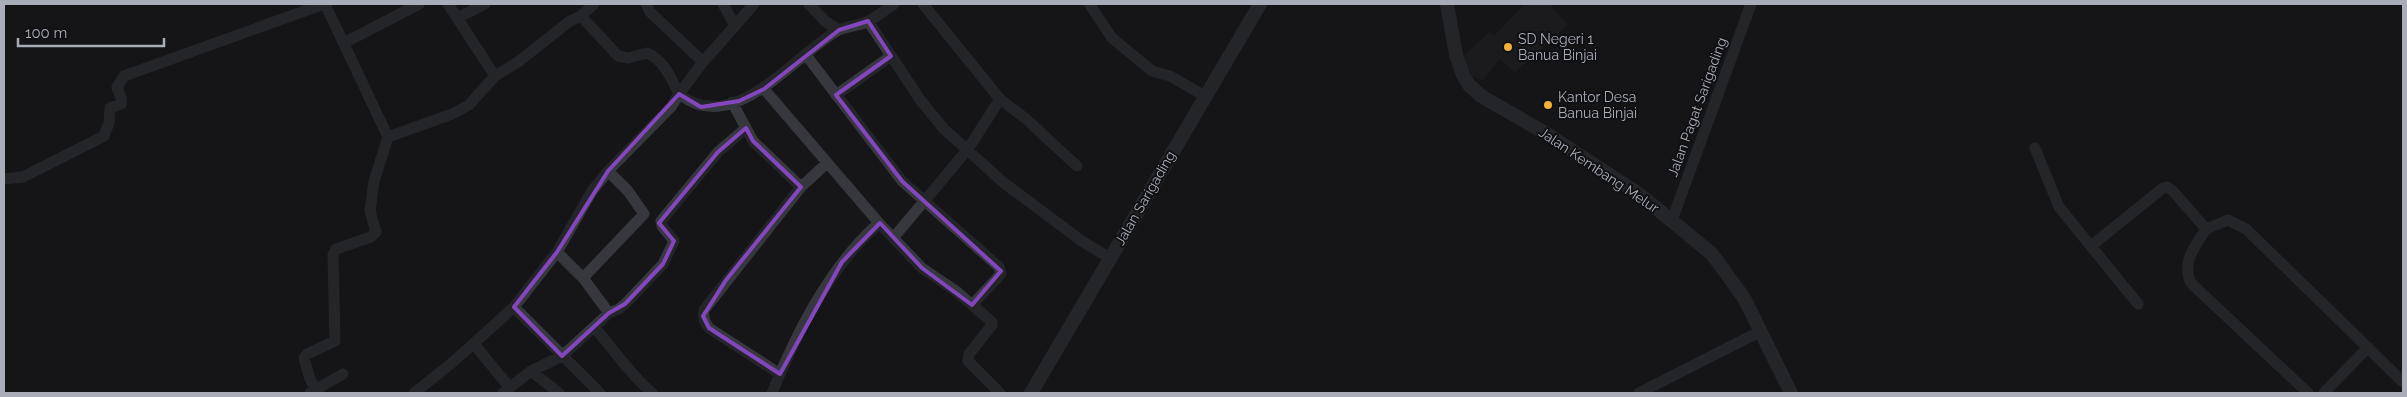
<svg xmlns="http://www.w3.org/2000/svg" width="2407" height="397" font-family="Raleway,sans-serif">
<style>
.built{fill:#222225}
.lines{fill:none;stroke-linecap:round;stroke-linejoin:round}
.minor{stroke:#37383d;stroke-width:11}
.tertiary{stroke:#37383d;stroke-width:14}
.marked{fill:none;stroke:#8446be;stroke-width:4;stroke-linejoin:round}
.poi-dot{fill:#f2b134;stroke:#111113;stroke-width:2}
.labels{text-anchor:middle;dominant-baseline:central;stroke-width:4;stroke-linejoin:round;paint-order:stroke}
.poi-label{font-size:14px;fill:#a8adb8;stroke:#111113;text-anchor:start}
.street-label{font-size:14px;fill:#a8adb8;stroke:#111113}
</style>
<rect width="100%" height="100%" fill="#161618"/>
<path class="built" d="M1525,4h24l19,21 -53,47 -15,-13 -17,21 -11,-4 -10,-18 28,-27 4,5z"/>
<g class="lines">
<path class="minor" d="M325,4l63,133
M448,4l47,72
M646,4l4,8 53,50 -24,32
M723,4l11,20
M809,4l16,17 14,9
M923,4l77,95 26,20 51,47
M1090,5l22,33 40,33 18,5 35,20
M581,16l37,40 10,2 19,-5c17,7 24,25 32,41
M457,18l28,-14
M868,21l53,80 23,28 60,54 79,59 27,16
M344,43l75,-39
M806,55l96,126 97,86 2,7 -29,31
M703,62l51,-58
M764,89l115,134
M836,95l55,-39
M732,102l21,39 48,46 26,-24
M2035,148l24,59 79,97
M4,179l19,-2 81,-41 5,-13 1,-15 11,-4v-6l-4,-11 7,-11 200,-72
M1672,220l79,-216
M2206,229c-11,18 -25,33 -15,54l117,110
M894,237l74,-88 32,-50
M2091,246l72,-58 4,-1 6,4 33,38 22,-9 18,9 157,153
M583,278l61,-64 -16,-23 -20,-20
M514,307l86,86
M609,313l10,-4 6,-5 38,-40 11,-23 -12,-15 -1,-5 57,-69 28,-24
M594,327c20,22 35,47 58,66
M474,344l36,44
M531,371l28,22
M780,374l-71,-46c-5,-7 -6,-10 -5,-18l97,-123
M310,393l33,-19
M318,393l-8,-14 -6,-21 3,-4 28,-13 -2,-86 3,-6 35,-12 5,-5 -6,-21 4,-30 14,-44 64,-23 17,-9 26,-29 23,-14 52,-41 11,-5 13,-12
M414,393l39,-31 61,-55 43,-55 35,-61 16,-20 63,-64 8,-13c56,44 115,-40 160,-64 9,-4 20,-4 30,-9 8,-4 17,-12 25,-17
M503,393l28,-22 31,-15 47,-43 -26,-35 -26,-26
M772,393c25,-61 57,-126 107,-170l43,45 34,23 36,31v3l-23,29 -1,7 32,32
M1639,393l122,-62
M2324,393l44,-46"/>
<path class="tertiary" d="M1447,4l9,51 7,20 6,10 12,11 66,38 92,60 73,60 32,44 47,95
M1031,393l229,-389"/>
</g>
<path d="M0 0H2407V397H0ZM868,21l23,35 -55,39 66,86 99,90 -29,34 -50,-37 -42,-45 -38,39 -62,112 -71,-46 -6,-12 23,-36 75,-93 -48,-46 -7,-13 -28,24 -59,71 15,18 -11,23 -38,40 -16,9 -47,43 -48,-49 43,-55 51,-81 71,-77 22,13 38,-6 25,-12 75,-59z" fill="#161618" fill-opacity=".55" fill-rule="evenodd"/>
<path class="marked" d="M868,21l23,35 -55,39 66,86 99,90 -29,34 -50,-37 -42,-45 -38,39 -62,112 -71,-46 -6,-12 23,-36 75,-93 -48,-46 -7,-13 -28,24 -59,71 15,18 -11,23 -38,40 -16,9 -47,43 -48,-49 43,-55 51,-81 71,-77 22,13 38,-6 25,-12 75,-59z"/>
<g class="poi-dot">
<circle cx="1508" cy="47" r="5"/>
<circle cx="1548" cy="105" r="5"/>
</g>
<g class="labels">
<g class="poi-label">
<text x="1518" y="39">SD Negeri 1<tspan x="1518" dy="16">Banua Binjai</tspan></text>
<text x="1558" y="97">Kantor Desa<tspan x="1558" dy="16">Banua Binjai</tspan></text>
</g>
<g class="street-label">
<text transform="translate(1697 107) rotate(-70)">Jalan Pagat Sarigading</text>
<text transform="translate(1599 170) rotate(34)">Jalan Kembang Melur</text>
<text transform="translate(1145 198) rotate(-60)">Jalan Sarigading</text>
</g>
</g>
<rect width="2407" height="397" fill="none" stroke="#a8adb8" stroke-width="10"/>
<path d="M18 38v8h146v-8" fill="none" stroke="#a8adb8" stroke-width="2.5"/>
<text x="25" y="38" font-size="15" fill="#a8adb8" stroke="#111113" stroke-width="4" paint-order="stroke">100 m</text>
</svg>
